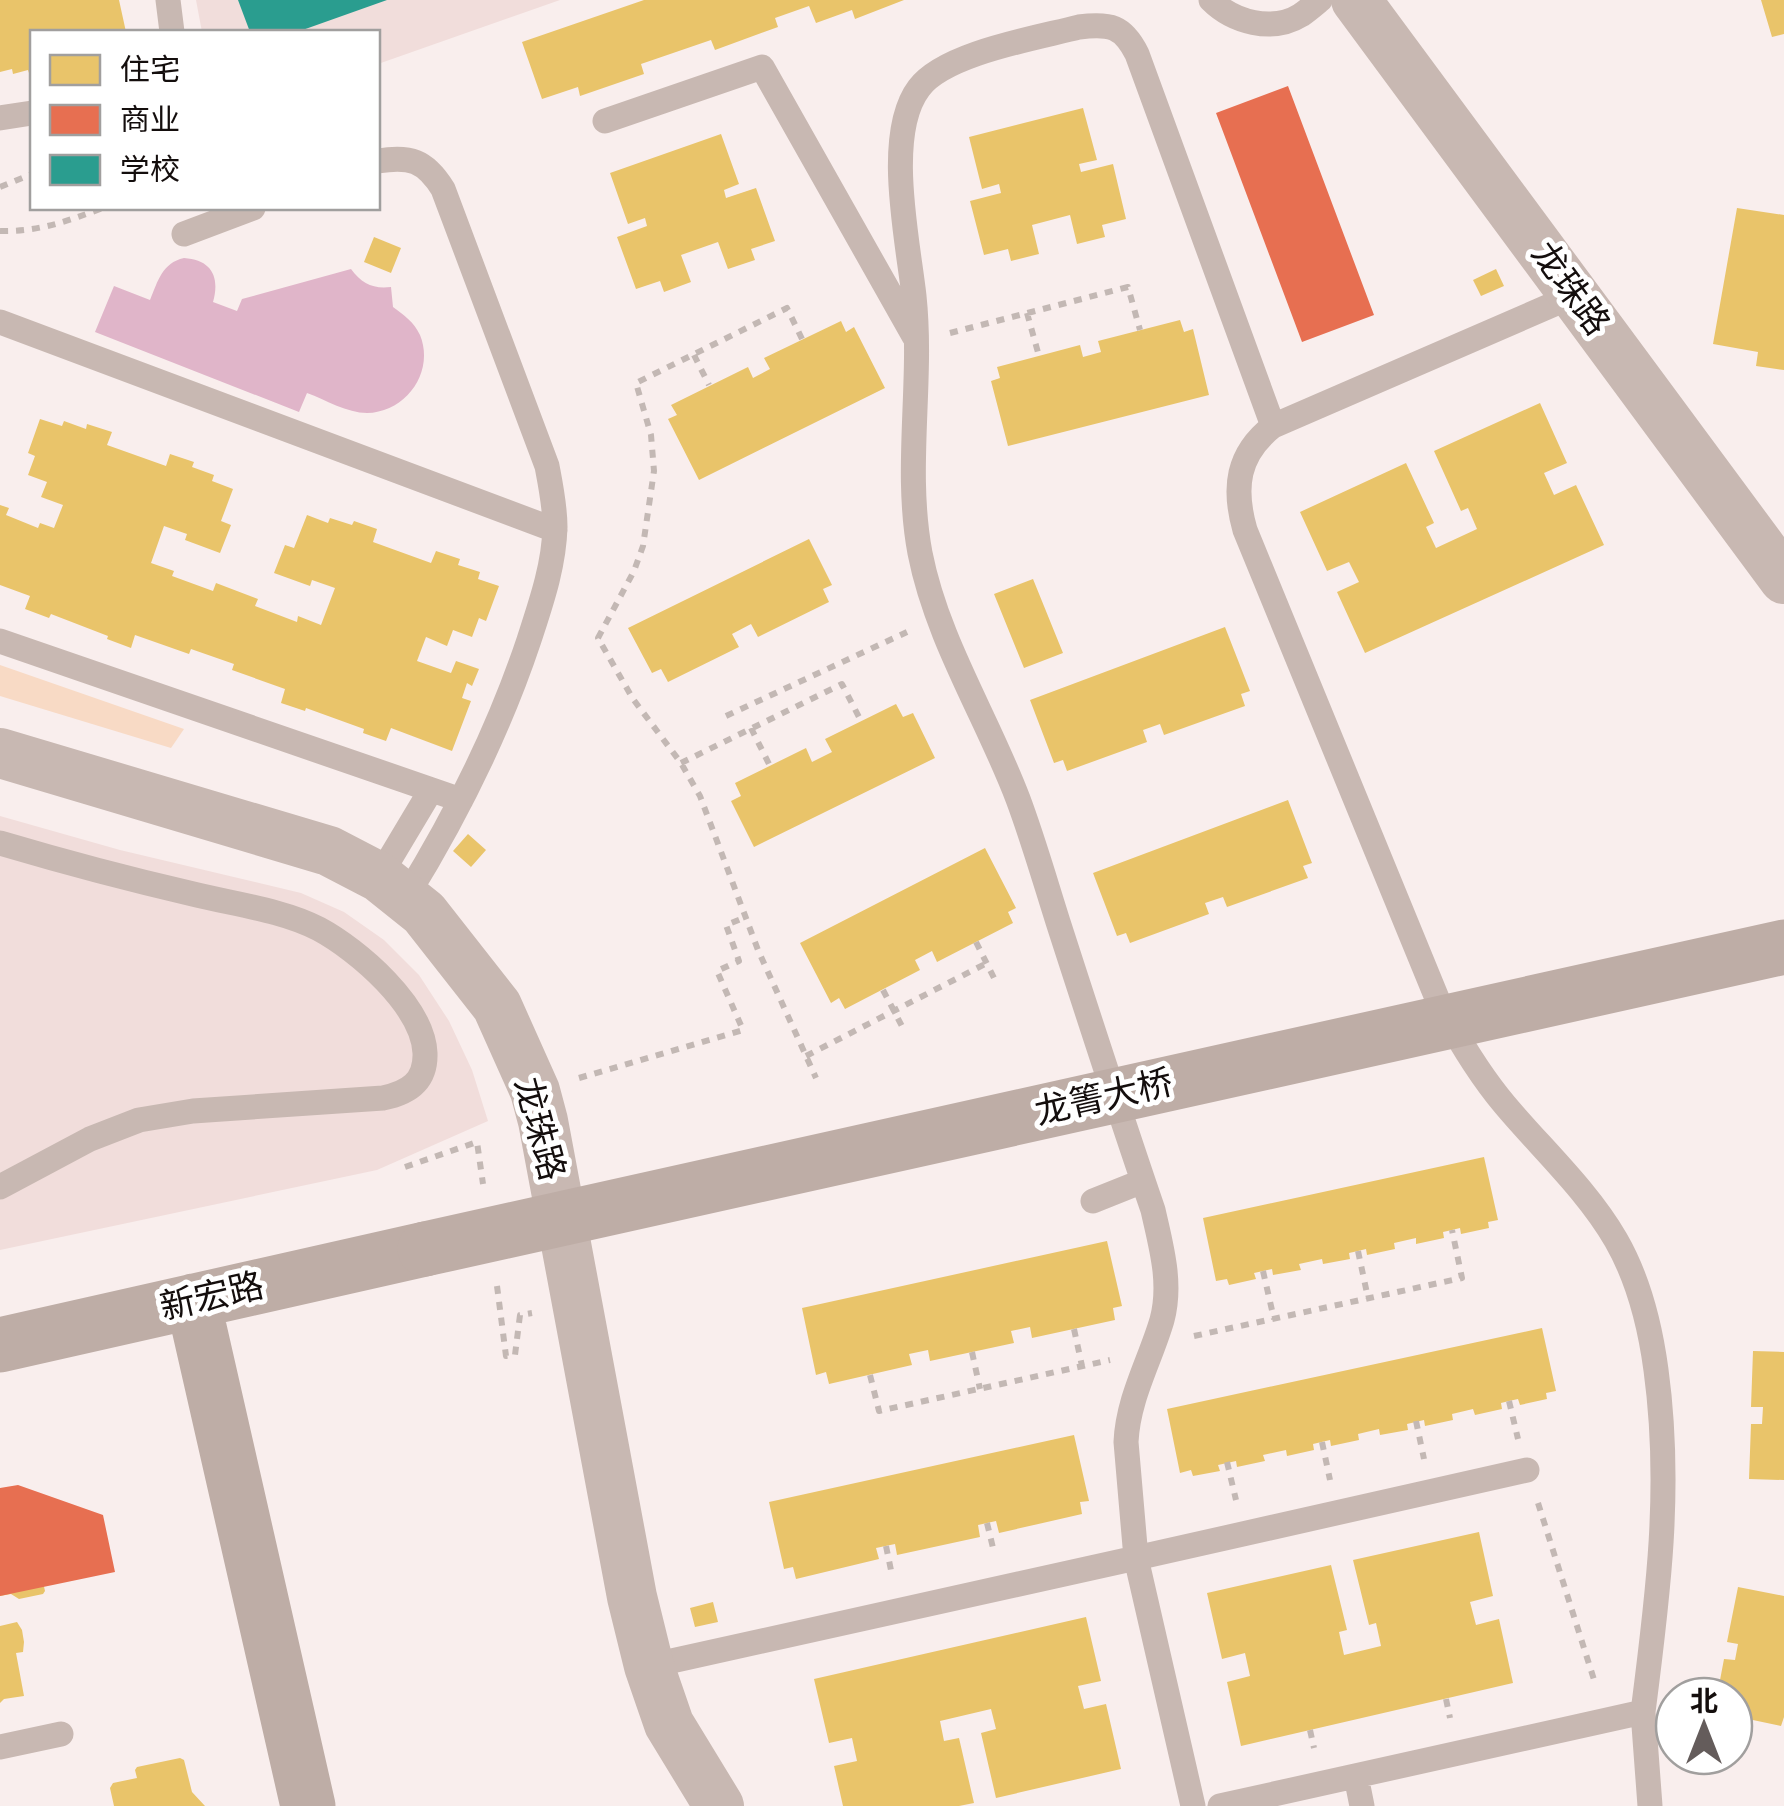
<svg xmlns="http://www.w3.org/2000/svg" width="1784" height="1806" font-family="'Varela Round','Noto Sans SC',sans-serif">
<style>
.built{fill:#f1dddb}
.green{fill:#f8dac5}
.water{fill:#e0b5c9}
.homes{fill:#e9c46a}
.shops{fill:#e76f51}
.schools{fill:#2a9d8f}
.lines{fill:none;stroke-linecap:round;stroke-linejoin:round}
.path{stroke:#c3b8b4;stroke-width:6;stroke-dasharray:8 8;stroke-linecap:butt}
.lane{stroke:#c8b8b2;stroke-width:25}
.street{stroke:#c8b8b2;stroke-width:50}
.secondary{stroke:#beada6;stroke-width:55}
.secondary-bridge{stroke:#beada6;stroke-width:55}
.labels{text-anchor:middle;dominant-baseline:central;stroke-width:10;stroke-linejoin:round;paint-order:stroke}
.street-label{font-size:35px;fill:#140e0d;stroke:#fff}
</style>
<rect width="100%" height="100%" fill="#f9eeed"/>
<path class="built" d="M196,0h364l-182,64v-32h-176z
M0,816l120,34 181,43 43,19 40,28 35,35 30,46 23,49 16,51 -111,49 -377,80z"/>
<path class="green" d="M0,665l184,64 -13,19 -171,-52z"/>
<path class="water" d="M184,258c28,2 36,19 29,44l24,9 5,-12 109,-30c11,15 22,20 40,18l2,20c11,8 21,15 27,28 15,37 -14,77 -53,78 -20,0 -41,-13 -60,-20l-8,19 -204,-80 19,-46 36,14c8,-19 12,-37 34,-42z"/>
<path class="homes" d="M0,0h119l7,32h-94v40l-3,1 -1,-3 -15,4 -1,-5 -12,3z
M644,0h260l-49,19 -3,-9 -36,13 -7,-17 -34,12 3,9 -63,23 -4,-10 -70,24 3,10 -64,22 -2,-9 -36,12 -20,-57z
M1761,0h23v34l-12,3z
M1083,108l14,52 -18,4 2,8 32,-8 13,55 -24,6 3,12 -28,7 -7,-29 -38,10 7,29 -28,7 -3,-12 -24,6 -14,-54 31,-8 -2,-9 -17,5 -13,-52z
M721,134l18,50 -15,6 2,8 30,-10 19,53 -24,8 4,11 -27,9 -10,-27 -37,13 10,27 -27,10 -4,-11 -24,8 -19,-52 30,-11 -2,-8 -17,6 -18,-51z
M1737,208l47,7v155l-28,-4 2,-14 -45,-8z
M374,237l27,11 -10,25 -27,-11z
M1496,269l8,17 -23,10 -8,-16z
M1180,320l4,12 9,-3 16,66 -201,51 -17,-65 9,-3 -3,-11 83,-22 3,12 18,-5 -3,-11z
M841,321l5,11 8,-5 31,61 -186,92 -31,-61 9,-4 -6,-10 77,-38 5,11 17,-9 -6,-11z
M1540,403l27,60 -23,10 10,22 22,-10 28,60 -239,108 -28,-61 22,-10 -10,-20 -22,9 -27,-59 106,-49 28,60 -8,4 10,21 41,-19 -9,-21 -7,3 -27,-60z
M40,419l22,7 2,-5 22,8 1,-5 25,8 -5,13 59,21 4,-12 24,8 -2,5 22,8 -2,6 21,8 -12,32 10,4 -11,28 -35,-13 2,-6 -23,-8 -13,37 23,8 -2,5 41,15 3,-8 42,16 -3,7 42,16 1,-6 23,9 14,-37 -23,-8 -2,6 -36,-13 11,-28 9,3 13,-33 21,8 2,-5 22,7 2,-4 23,8 -4,13 58,21 5,-12 24,8 -2,6 22,7 -2,7 21,7 -13,35 -7,-3 -7,19 -19,-7 -6,16 -21,-9 -9,24 34,12 5,-12 23,8 -7,17 -5,-3 -5,15 9,3 -19,50 -61,-23 -5,13 -23,-8 1,-4 -58,-21 -1,3 -24,-8 4,-14 -53,-19 2,-6 -43,-15 -2,5 -54,-19 -4,13 -24,-9 1,-3 -57,-22 -2,4 -24,-9 5,-13 -30,-11v-80l9,3 -3,7 32,13 2,-5 14,5 9,-23 -22,-8 6,-15 -19,-7 7,-19 -7,-3z
M809,539l23,46 -9,4 6,13 -71,35 -7,-13 -19,10 7,13 -71,35 -7,-13 -9,4 -24,-45z
M1033,579l30,74 -39,15 -30,-74z
M1225,627l25,64 -9,3 4,12 -81,29 -4,-11 -17,6 4,12 -80,29 -4,-11 -9,3 -24,-63z
M896,704l7,13 10,-4 22,45 -181,89 -23,-46 10,-5 -6,-13 71,-35 6,14 20,-10 -7,-13z
M1288,800l24,63 -9,3 5,12 -81,29 -4,-10 -18,6 4,11 -79,29 -4,-10 -9,3 -24,-63z
M468,834l18,16 -15,17 -18,-16z
M985,848l31,60 -8,4 5,11 -76,39 -5,-11 -17,9 5,10 -75,39 -6,-11 -8,5 -31,-60z
M1484,1157l14,63 -10,2 1,6 -28,6 -1,-6 -8,2 -9,2 1,6 -28,6v-6l-22,5 1,6 -28,6 -1,-6 -8,2 -9,2 1,6 -27,5 -1,-5 -23,5 2,6 -28,5 -1,-6 -18,4 2,6 -27,6 -2,-6 -11,2 -13,-63z
M1107,1241l15,65 -9,2 2,12 -83,18 -2,-11 -19,4 3,12 -84,18 -2,-11 -19,4 3,11 -83,19 -3,-12 -10,3 -14,-67z
M1542,1328l14,63 -10,2 1,6 -27,6 -2,-6 -9,2 -8,2 1,6 -27,6 -2,-6 -21,5 1,6 -28,6 -1,-6 -17,4 1,6 -28,5 -1,-6 -21,5 1,6 -28,6 -1,-6 -17,4 1,6 -27,6 -1,-6 -23,5 2,6 -28,6 -1,-6 -18,4 2,6 -27,5 -2,-6 -11,3 -13,-64z
M1753,1351l31,1v128l-35,-1 2,-55h11l1,-17h-12z
M1074,1435l15,66 -9,1 2,12 -83,19 -3,-12 -18,4 2,12 -83,18 -2,-11 -19,4 3,11 -83,20 -3,-12 -9,2 -15,-67z
M0,1524l5,3 25,-2 15,66 -2,3 -24,5 -8,-5 -11,2z
M1479,1532l14,64 -23,6 6,23 23,-6 14,64 -272,63 -14,-64 23,-6 -5,-23 -23,6 -15,-66 124,-28 16,65 -8,2 5,23 37,-9 -5,-23 -7,2 -16,-65z
M1738,1587l46,9v121l-3,9 -47,-10v-20h-17l7,-37 11,1 3,-16 -11,-2z
M713,1602l5,20 -23,5 -5,-19z
M1086,1617l15,64 -23,5 6,23 22,-5 15,65 -125,29 -15,-65 15,-4 -5,-20 -51,12 4,20 15,-3 15,65 -15,3h-116l-9,-40 23,-5 -5,-23 -23,5 -15,-64z
M17,1622l5,8 2,12 -1,10 -7,1 8,43 -20,3 -4,4v-77z
M180,1758l4,2 8,32 13,14h-91l-4,-18 3,-5 24,-5 -2,-8 2,-3z"/>
<path class="shops" d="M1288,86l86,229 -72,27 -86,-229z
M18,1485l85,30 12,57 -115,24v-108z"/>
<path class="schools" d="M238,0h149l-90,32h-47z"/>
<g class="lines">
<path class="path" d="M0,187l32,-13
M0,231c39,1 67,-10 103,-23
M1027,313l12,43
M950,333l178,-46 12,43
M802,339l-15,-31 -151,75 15,52 3,36 -11,75 -9,25 -36,67 35,61 48,64 19,33 58,154 58,128
M694,355l15,30
M726,716l181,-84
M751,728l19,38
M681,763l161,-79 19,37
M976,942l21,42
M883,990l22,42
M806,1056l181,-93
M579,1078l164,-48 -26,-59 22,-10 -13,-36 20,-8
M405,1167l72,-25 6,42
M1358,1251l10,47
M1263,1271l11,48
M497,1286l9,70 9,-1 5,-40 12,-2
M1074,1329l8,37
M1194,1336l268,-58 -10,-48
M972,1352l8,37
M870,1375l9,36 231,-51
M1509,1401l9,38
M1416,1421l8,38
M1322,1442l8,38
M1227,1462l9,38
M1538,1503l58,183
M987,1523l7,29
M886,1546l6,29
M1446,1699l4,19
M1310,1730l4,18"/>
<path class="lane" d="M168,0l4,32
M1211,0c22,22 61,33 90,15 6,-4 13,-10 19,-15
M0,118l32,-5
M605,121l157,-54 152,269
M378,161c32,-5 47,-1 65,28l104,277c4,21 8,40 8,61 -1,39 -14,76 -26,113 -30,90 -73,176 -123,257
M184,234l69,-26
M0,322l555,208
M1273,426l-136,-372c-14,-28 -27,-31 -58,-27 -42,11 -134,26 -160,61 -35,46 -11,153 -5,208 9,86 -10,172 6,257 17,87 67,164 98,246 15,40 27,82 40,123 31,96 62,192 95,288 8,36 19,73 9,110 -12,41 -34,78 -36,122l10,116 391,-88
M0,641l461,159
M0,843c64,19 128,36 193,51 40,10 90,16 126,35 39,21 104,77 106,124 1,29 -17,40 -42,45l-190,13 -54,9 -49,19 -90,48
M379,877l52,-87
M1093,1201l50,-20
M649,1666l487,-108 57,248
M1643,1712l7,94
M0,1747l61,-13
M1356,1776l6,30
M1220,1806l423,-94c15,-116 29,-225 13,-342 -6,-45 -17,-90 -40,-130 -29,-50 -74,-91 -111,-135 -27,-32 -47,-66 -66,-102l-194,-473c-12,-42 -8,-76 28,-104l302,-131"/>
<path class="street" d="M1356,0l428,579
M0,753l329,98 50,26 45,36 73,93 38,85 8,30 89,476 17,69 20,58 50,82"/>
<path class="secondary" d="M193,1301l115,505
M0,1345l425,-96"/>
<path class="secondary-bridge" d="M425,1249l1359,-302"/>
</g>
<g class="labels">
<g class="street-label">
<text transform="translate(1570 289) rotate(54)">龙珠路</text>
<text transform="translate(1104 1098) rotate(-13)">龙箐大桥</text>
<text transform="translate(539 1129) rotate(75)">龙珠路</text>
<text transform="translate(212 1297) rotate(-13)">新宏路</text>
</g>
</g>
<rect x="30" y="30" width="350" height="180" fill="#ffffff" stroke="#a19f9e" stroke-width="2.5"/>
<rect x="50" y="55" width="50" height="30" fill="#e9c46a" stroke="#a19f9e" stroke-width="2.5"/>
<text x="120" y="80" font-size="30" fill="#140e0d">住宅</text>
<rect x="50" y="105" width="50" height="30" fill="#e76f51" stroke="#a19f9e" stroke-width="2.5"/>
<text x="120" y="130" font-size="30" fill="#140e0d">商业</text>
<rect x="50" y="155" width="50" height="30" fill="#2a9d8f" stroke="#a19f9e" stroke-width="2.5"/>
<text x="120" y="180" font-size="30" fill="#140e0d">学校</text>
<g transform="translate(1704 1726)"><circle r="48" fill="#ffffff" stroke="#a19f9e" stroke-width="2.5"/>
<path d="M0-8L18 38L0 25L-18 38Z" fill="#645c5b"/>
<text y="-15" font-size="28" font-weight="bold" text-anchor="middle" fill="#140e0d">北</text>
</g>
</svg>
